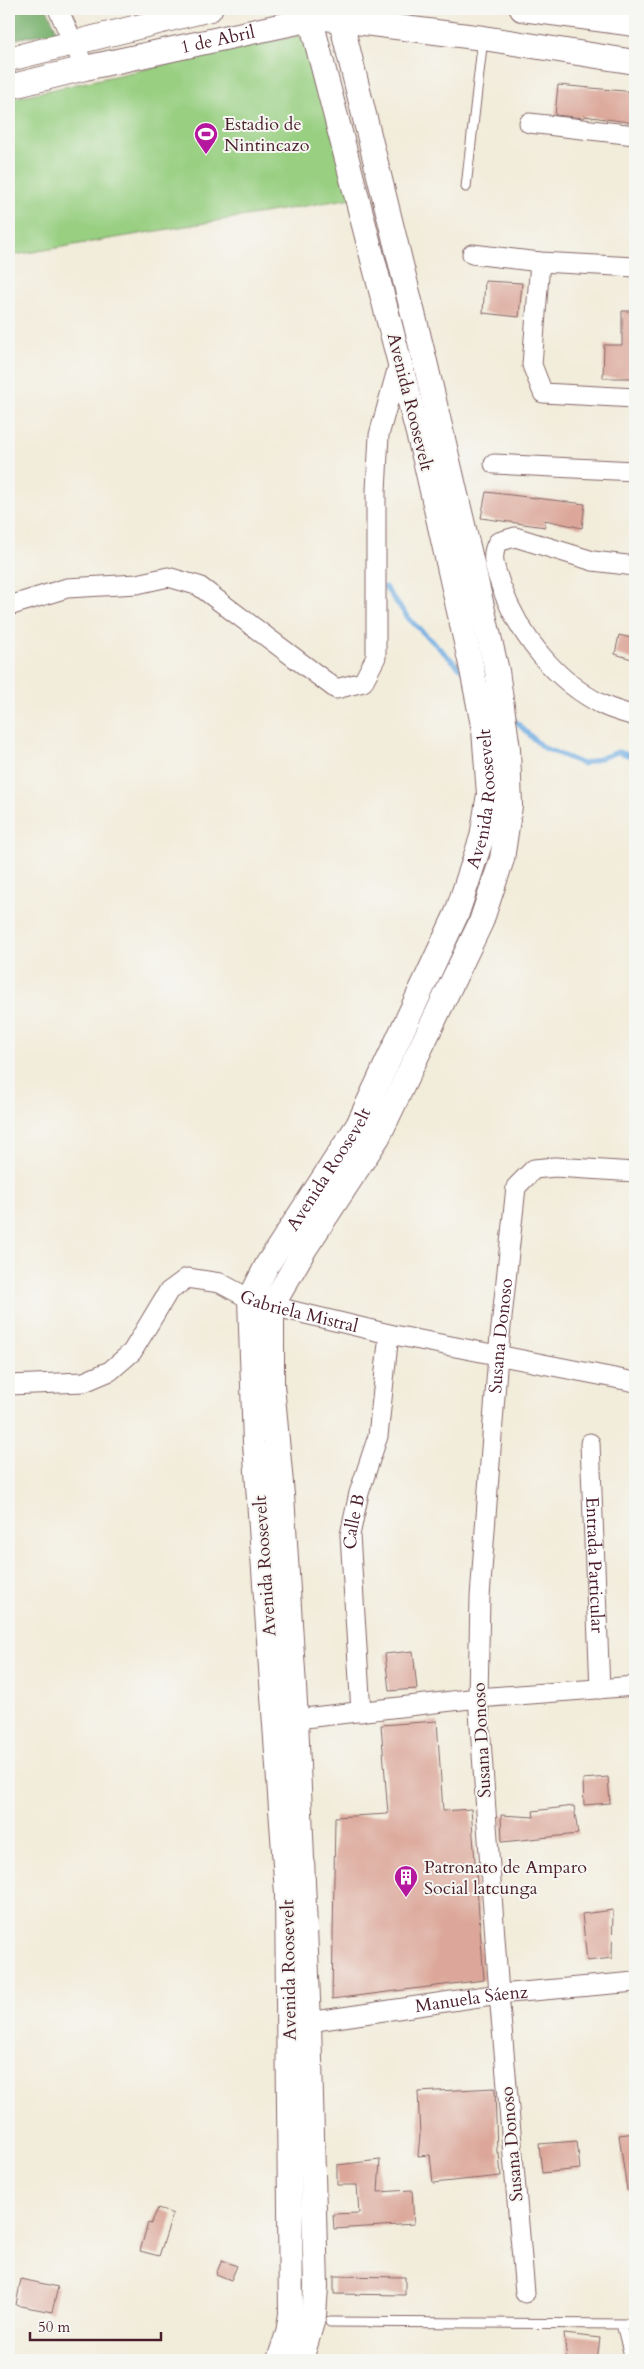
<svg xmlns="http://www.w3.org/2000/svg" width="644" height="2369" font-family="Cardo,serif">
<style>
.green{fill:#98cf81;stroke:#717756}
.forest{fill:#7ab26f;stroke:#62684d}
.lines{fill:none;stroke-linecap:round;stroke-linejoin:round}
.stream{stroke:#70ace1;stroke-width:5}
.building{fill:#dca79a}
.service-casing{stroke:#856768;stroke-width:11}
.minor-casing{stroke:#856768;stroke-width:21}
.tertiary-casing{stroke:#856768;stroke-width:26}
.service{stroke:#fff;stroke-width:9}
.minor{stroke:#fff;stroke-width:19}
.tertiary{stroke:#fff;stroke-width:24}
.labels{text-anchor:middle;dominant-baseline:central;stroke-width:4;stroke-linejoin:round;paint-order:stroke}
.street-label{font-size:18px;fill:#4a1f2b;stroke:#f6f6f2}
.poi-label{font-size:18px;fill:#4a1f2b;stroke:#f6f6f2;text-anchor:start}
</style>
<rect width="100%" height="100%" fill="#f6f6f2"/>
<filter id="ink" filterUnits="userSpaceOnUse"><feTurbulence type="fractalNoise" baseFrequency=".02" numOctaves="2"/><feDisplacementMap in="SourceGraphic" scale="10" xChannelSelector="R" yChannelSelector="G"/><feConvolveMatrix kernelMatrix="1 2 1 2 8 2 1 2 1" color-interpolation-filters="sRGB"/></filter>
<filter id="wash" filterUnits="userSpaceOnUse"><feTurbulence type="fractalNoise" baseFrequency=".0096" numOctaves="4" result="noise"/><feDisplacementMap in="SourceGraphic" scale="20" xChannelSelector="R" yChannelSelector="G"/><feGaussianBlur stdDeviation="1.12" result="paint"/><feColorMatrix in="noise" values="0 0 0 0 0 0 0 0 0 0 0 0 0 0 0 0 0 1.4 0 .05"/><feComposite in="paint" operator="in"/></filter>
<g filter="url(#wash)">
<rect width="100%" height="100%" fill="#f2ecda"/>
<path class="green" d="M315,32l43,165 -349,59v-157z"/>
<path class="forest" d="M9,9h38l10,22 -48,9z"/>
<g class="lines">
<path class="stream" d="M385,587l24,32 54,52
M512,718l30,29 41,17 35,-12 17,5"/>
</g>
<g id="blocks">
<path class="building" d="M558,85l77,7v31l-51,-7v2l-29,-3z
M485,281l37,2 -3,34 -36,-4z
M622,311h13v67h-32l1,-33h18z
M486,492l99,12 -3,24 -37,-8v7l-64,-9z
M619,635l16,4v21l-20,-6z
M413,1651l4,38 -28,2 -4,-37z
M437,1721l6,90 28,-2 13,171 -152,19 3,-182 53,-3 -7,-89z
M608,1777l2,26 -26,2 -1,-26z
M574,1806l4,28 -76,8 -1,-27 33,2 -1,-6z
M613,1910l-1,48 -25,3 -5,-47z
M495,2088l2,65h2l2,23 -68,7 -3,-28 -12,1 2,-21 -2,-43z
M635,2133v57h-8l-8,-55z
M577,2141l3,28 -38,4 -3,-29z
M380,2160l-2,32 34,-2 2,34 -80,5 -1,-15 26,-1 -2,-28h-20v-20z
M158,2208l15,6 -14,42 -19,-5 8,-28 3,1z
M222,2260l15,6 -6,14 -15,-6z
M334,2276l71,1v18l-71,-1z
M21,2279l37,8 -6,25 -36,-7z
M564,2334l36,4 -3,22h-30z"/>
</g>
</g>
<g filter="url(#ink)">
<use href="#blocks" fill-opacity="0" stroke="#856768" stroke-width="1"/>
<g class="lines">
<g class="service-casing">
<path id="service" d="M466,187l17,-149
M330,2322l305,2
M621,2324l9,36"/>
</g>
<g class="minor-casing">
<g id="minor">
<path d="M58,9l27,59"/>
<path d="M529,123l106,12"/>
<path d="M472,254l68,8 95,5"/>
<path d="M540,262l-8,103 11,28 92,5"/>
<path d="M494,464l141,7"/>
<path d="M635,566l-42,-5 -78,-24 -17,5c-9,14 -2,29 3,44 18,49 54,95 102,119 10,5 22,8 32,11"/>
<path d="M9,606l58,-18 70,-4 31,-7 31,9 137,103 27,-7 13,-25v-166l3,-56 21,-76"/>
<path id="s1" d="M9,1385l75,-3 26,-11 22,-19 36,-60 19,-14 33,5 30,16 22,7 117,28 246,48"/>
<path id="s2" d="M590,1443l10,246"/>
<path id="s3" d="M361,1712l-11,-177 9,-42 19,-57 11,-102"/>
<path d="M296,1719l182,-21 157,-12"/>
<path id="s4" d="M309,2022l190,-28 136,-12"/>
<path id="s5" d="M525,2293l-26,-299 -21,-296 2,-101 18,-242 18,-168 18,-18 21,-2 80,5"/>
</g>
</g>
<g class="tertiary-casing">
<g id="tertiary">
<path d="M522,9l113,15"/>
<path d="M9,59l201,-50"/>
<path id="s6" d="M9,87l76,-19 227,-49 13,-1 158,20 152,24"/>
<path id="s7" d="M279,2360l9,-27 3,-19 -4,-421 -32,-450 -5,-144 17,-34 91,-140 99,-212 25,-76 7,-43 -5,-64 -14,-70 -44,-196 -118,-455"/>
<path d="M301,2360l13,-45 2,-28 -7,-265 -13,-303 -14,-224 -10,-110v-79l32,-56 74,-113 103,-215 21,-63 8,-53 -2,-57 -11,-78 -71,-305 -88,-357"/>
</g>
</g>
<use href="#service" class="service"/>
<use href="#minor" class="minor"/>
<use href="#tertiary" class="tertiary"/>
</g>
</g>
<defs>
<g id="stadium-pin" transform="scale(1.25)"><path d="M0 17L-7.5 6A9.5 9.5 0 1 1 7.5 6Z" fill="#b5179e" stroke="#f6f6f2"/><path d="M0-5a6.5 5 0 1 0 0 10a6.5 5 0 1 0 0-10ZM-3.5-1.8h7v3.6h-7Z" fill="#fff"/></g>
<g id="building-pin" transform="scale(1.25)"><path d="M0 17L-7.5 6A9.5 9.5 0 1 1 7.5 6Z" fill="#b5179e" stroke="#f6f6f2"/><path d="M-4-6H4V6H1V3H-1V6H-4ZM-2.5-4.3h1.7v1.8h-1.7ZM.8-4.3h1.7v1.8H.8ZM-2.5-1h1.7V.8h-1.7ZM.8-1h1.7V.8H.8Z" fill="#fff"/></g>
</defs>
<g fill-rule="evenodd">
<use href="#stadium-pin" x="206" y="134"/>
<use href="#building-pin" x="406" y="1877"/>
</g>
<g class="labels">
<g class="street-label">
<text stroke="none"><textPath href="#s6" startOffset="214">1 de Abril</textPath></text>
<text transform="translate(410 402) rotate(76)">Avenida Roosevelt</text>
<text stroke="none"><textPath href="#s7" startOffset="1621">Avenida Roosevelt</textPath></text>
<text stroke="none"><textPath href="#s7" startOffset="1216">Avenida Roosevelt</textPath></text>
<text stroke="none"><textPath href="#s1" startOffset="344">Gabriela Mistral</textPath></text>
<text stroke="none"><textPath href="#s5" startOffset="960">Susana Donoso</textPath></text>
<text stroke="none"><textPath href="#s3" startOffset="191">Calle B</textPath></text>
<text transform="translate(265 1566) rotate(-94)">Avenida Roosevelt</text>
<text stroke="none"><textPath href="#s2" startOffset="122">Entrada Particular</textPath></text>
<text transform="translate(482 1740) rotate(-93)">Susana Donoso</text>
<text transform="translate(289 1970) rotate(-91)">Avenida Roosevelt</text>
<text stroke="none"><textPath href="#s4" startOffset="164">Manuela Sáenz</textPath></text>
<text transform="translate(512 2144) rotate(-95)">Susana Donoso</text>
</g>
<g class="poi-label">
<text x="224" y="124">Estadio de<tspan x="224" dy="21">Nintincazo</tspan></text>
<text x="424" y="1867">Patronato de Amparo<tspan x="424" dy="21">Social latcunga</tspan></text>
</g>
</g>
<rect width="644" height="2369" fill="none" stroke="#f6f6f2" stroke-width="30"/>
<path d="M30 2332v8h131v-8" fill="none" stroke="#4a1f2b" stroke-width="2.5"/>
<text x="38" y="2332" font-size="15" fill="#4a1f2b" stroke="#f6f6f2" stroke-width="4" paint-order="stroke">50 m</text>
</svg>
